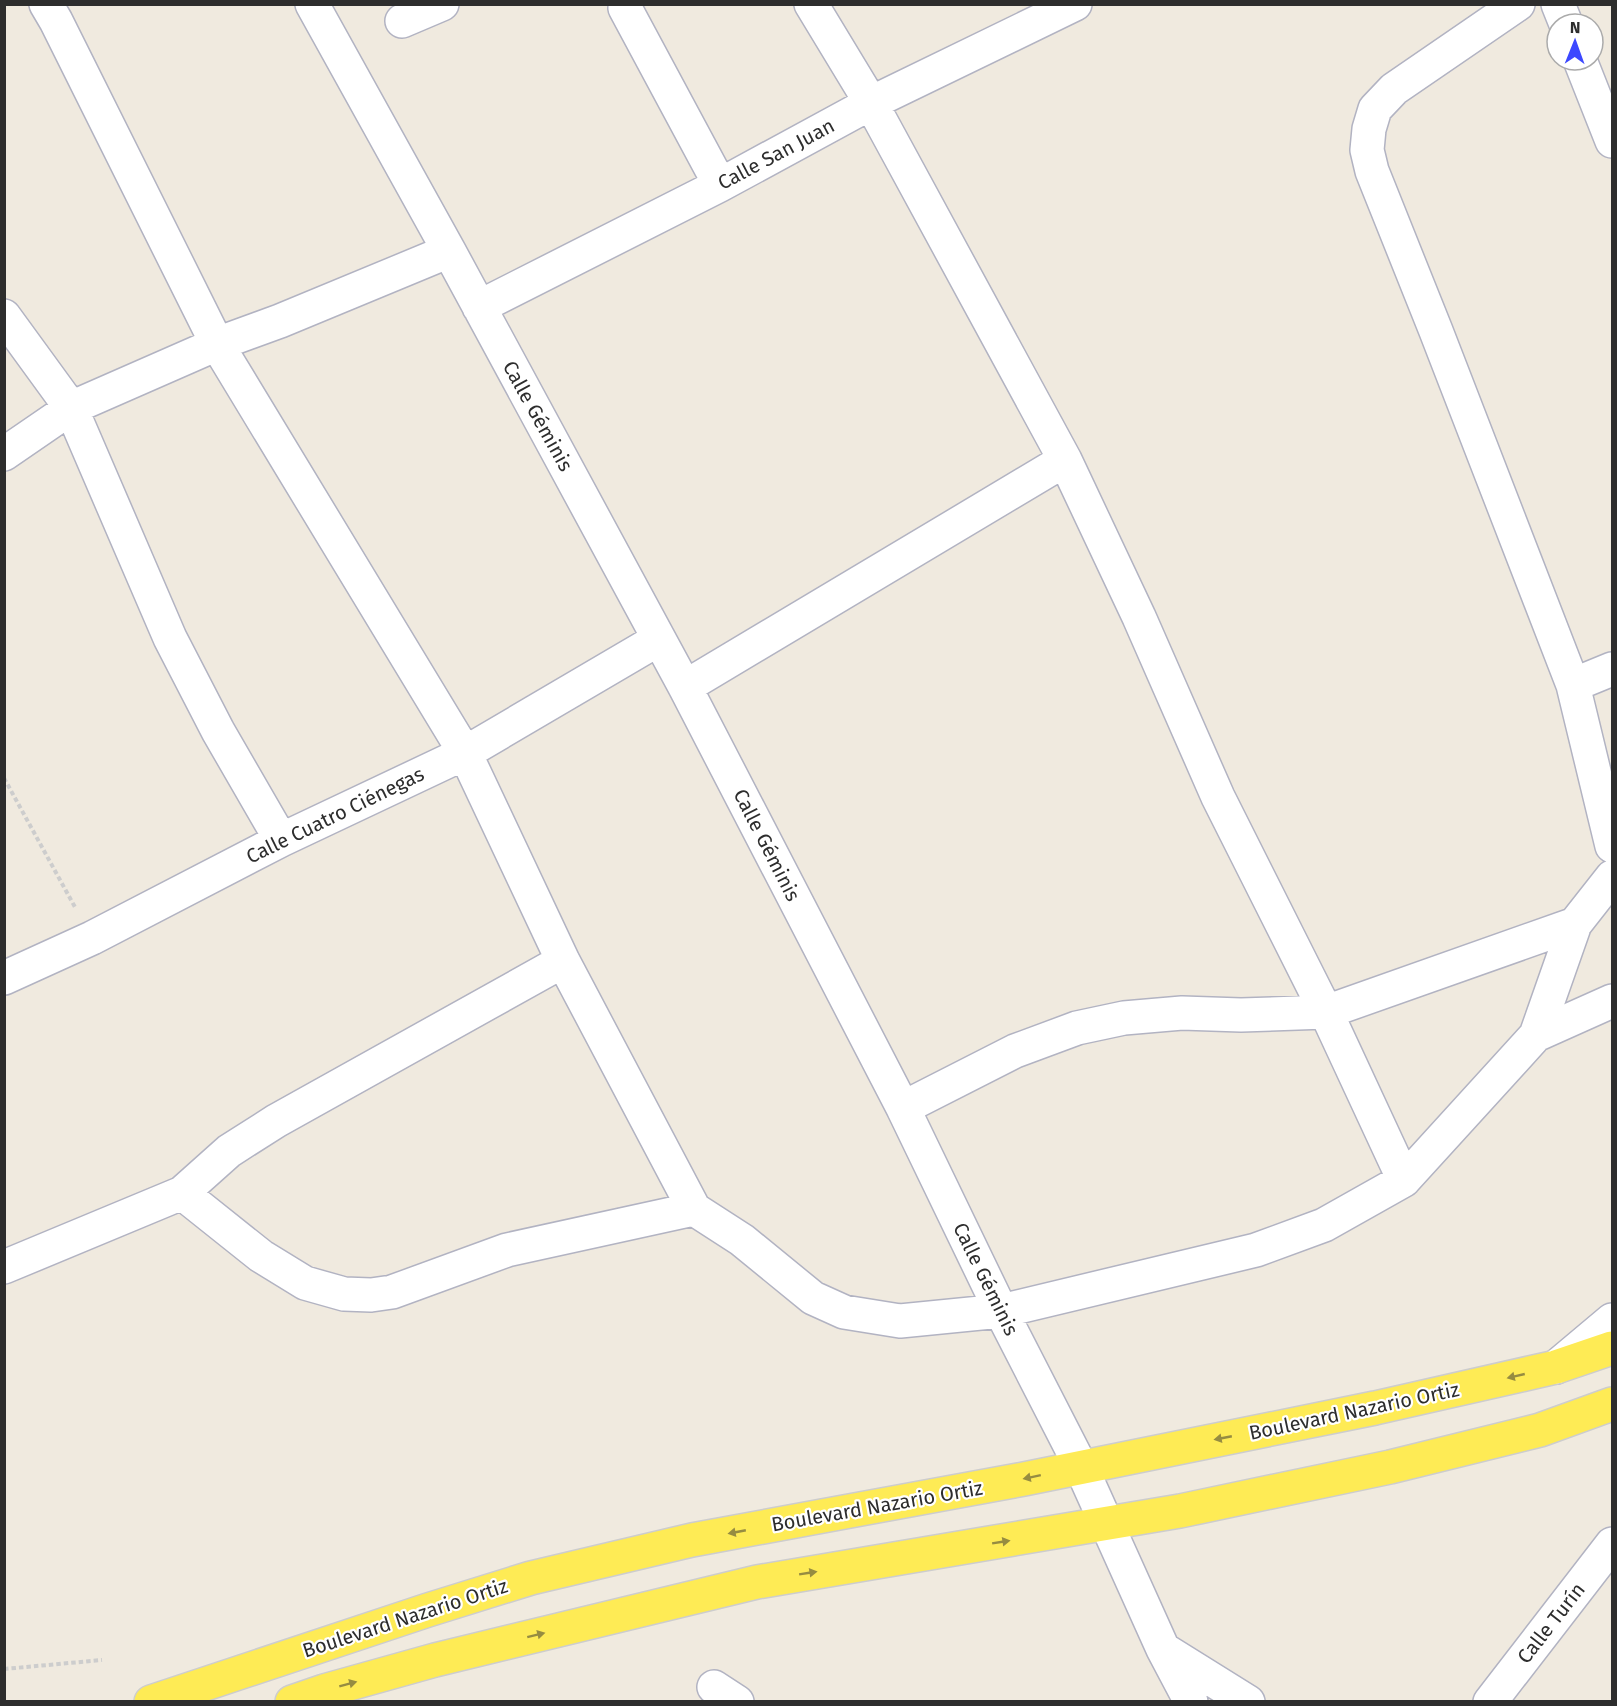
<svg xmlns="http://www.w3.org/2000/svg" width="1617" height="1706" font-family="'Fira Sans',sans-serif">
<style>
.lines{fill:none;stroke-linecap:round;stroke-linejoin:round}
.minor-casing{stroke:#b2b3c2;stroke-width:36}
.major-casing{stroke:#cdcdcd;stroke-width:36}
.path{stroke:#cdcdcd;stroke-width:4;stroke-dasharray:4.5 3;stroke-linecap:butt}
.minor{stroke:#fff;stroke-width:33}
.major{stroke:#feeb55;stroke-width:33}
.oneway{fill:#968c41}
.labels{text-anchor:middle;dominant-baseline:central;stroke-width:4.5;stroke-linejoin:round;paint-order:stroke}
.street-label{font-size:20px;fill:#2d2d2d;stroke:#fff}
</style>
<rect width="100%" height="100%" fill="#f0eadf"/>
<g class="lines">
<g class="minor-casing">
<path id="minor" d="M46,4l10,17 161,323 248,409 98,208 131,248
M312,4l137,247 236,436 218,421 98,203 80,156 82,182 28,53
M811,4l60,99 194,357 74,157 79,180 108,215 78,168
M1518,4l-124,85 -19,20 -6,20 -2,21 5,21 64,160 137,354 39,161
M1558,4l8,20
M625,8l95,177
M402,21l40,-17
M1580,60l32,81
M479,307l241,-122 151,-82 204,-99
M4,316l67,92 99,230 48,93 63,109
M4,454l67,-46 146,-64 63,-23 169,-70
M1573,685l39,-16
M685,687l380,-227
M4,978l88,-40 189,-98 184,-87 194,-114
M1536,1035l76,-34
M903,1108l112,-57 62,-23 47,-10 58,-5 59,2 85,-3 249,-88
M182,1193l79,63 44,27 39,11 27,1 21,-3 115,-42 187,-41 48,31 71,58 31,14 56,9 101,-10 255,-61 68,-25 80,-45 132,-145 39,-111 37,-47
M4,1267l178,-74 47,-42 47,-30 287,-160
M1556,1367l56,-47
M1163,1649l85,53
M714,1687l23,15
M1490,1702l122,-158"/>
</g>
<g class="major-casing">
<path id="major" d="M151,1702l277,-92 103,-32 161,-38 332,-61 351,-71 181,-41 56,-19
M292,1702l32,-11 111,-31 322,-78 423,-71 210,-44 150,-37 72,-26"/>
</g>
<path class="path" d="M4,778l72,131
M4,1669l98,-9"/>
<use href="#minor" class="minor"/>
<use href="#major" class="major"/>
</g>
<defs><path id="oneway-solid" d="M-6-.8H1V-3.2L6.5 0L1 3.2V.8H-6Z" transform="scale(1.5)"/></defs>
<g class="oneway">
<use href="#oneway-solid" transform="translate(1516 1376) rotate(167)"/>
<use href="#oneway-solid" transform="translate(1223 1438) rotate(169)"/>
<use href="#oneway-solid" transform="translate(1032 1477) rotate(168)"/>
<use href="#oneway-solid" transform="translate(737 1532) rotate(169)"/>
<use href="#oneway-solid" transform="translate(1001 1542) rotate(-9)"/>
<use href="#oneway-solid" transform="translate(808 1573) rotate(-9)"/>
<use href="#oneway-solid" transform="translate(536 1635) rotate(-14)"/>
<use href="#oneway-solid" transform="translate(348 1684) rotate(-15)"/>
</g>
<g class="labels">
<g class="street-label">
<text transform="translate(776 154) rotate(-28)">Calle San Juan</text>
<text transform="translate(538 416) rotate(61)">Calle Géminis</text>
<text transform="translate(335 815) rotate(-26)">Calle Cuatro Ciénegas</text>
<text transform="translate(767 845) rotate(63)">Calle Géminis</text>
<text transform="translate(986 1279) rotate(64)">Calle Géminis</text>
<text transform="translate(1354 1411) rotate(-12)">Boulevard Nazario Ortiz</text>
<text transform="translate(877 1506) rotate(-10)">Boulevard Nazario Ortiz</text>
<text transform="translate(405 1618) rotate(-18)">Boulevard Nazario Ortiz</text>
<text transform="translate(1551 1623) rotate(-52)">Calle Turín</text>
</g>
</g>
<rect width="1617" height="1706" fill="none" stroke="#2d2d2d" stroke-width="12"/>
<g transform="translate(1575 42) rotate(1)"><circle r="28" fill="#ffffff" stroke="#ababab" stroke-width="1.5"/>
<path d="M0-4.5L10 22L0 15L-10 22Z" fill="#3c48ff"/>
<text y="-9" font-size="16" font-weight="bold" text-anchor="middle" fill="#2d2d2d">N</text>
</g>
</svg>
